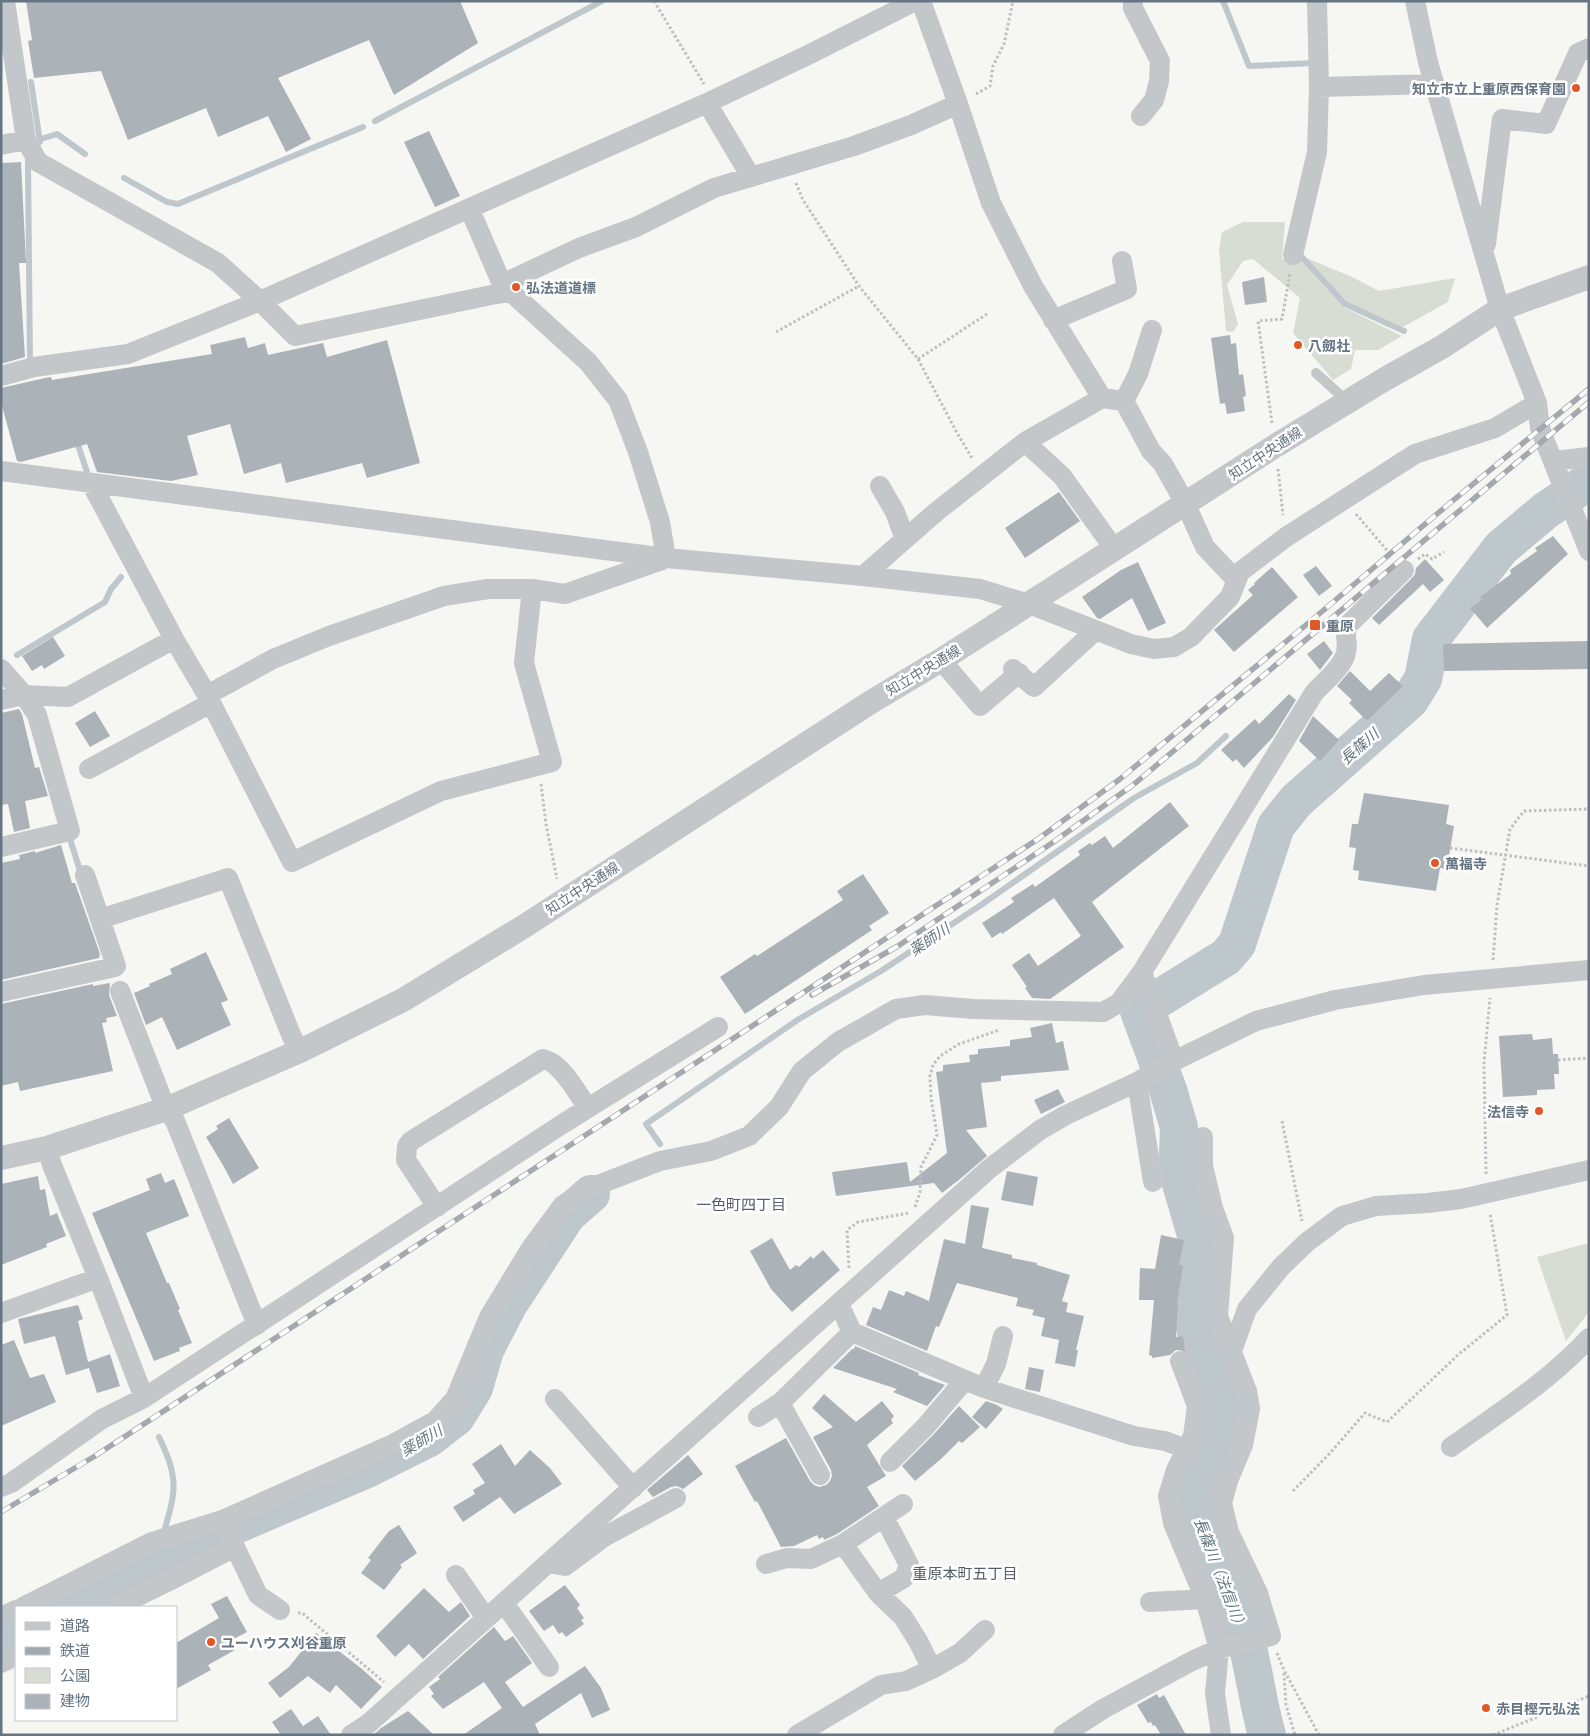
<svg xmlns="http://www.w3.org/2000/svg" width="1590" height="1736" font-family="'Golos Text','Noto Sans JP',sans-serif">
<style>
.green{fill:#d7ddd3}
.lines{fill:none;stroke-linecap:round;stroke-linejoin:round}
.stream{stroke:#bec7cc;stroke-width:6}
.river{stroke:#bec7cc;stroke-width:38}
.building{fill:#acb3b8}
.path{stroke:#bdbfc1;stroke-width:3;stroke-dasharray:2.5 2.5;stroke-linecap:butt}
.service{stroke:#c3c7ca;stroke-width:10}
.minor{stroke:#c3c7ca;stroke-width:20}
.tertiary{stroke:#c3c7ca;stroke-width:24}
.rail-casing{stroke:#a4a9af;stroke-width:5.5}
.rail{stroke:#fff;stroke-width:4;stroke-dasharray:11;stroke-linecap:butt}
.poi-dot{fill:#e15827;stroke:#fff;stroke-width:2}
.labels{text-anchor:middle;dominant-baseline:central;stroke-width:5;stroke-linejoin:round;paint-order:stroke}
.poi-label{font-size:14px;font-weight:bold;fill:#657583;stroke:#fff;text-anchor:start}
.street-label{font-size:14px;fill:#657583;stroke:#fff}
.water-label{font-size:15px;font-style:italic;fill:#617780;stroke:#fff}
.neighbourhood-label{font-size:15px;fill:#535e68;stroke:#fff}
</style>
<rect width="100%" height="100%" fill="#f6f6f2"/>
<path class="green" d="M1243,222h42l-3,37 19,2 44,47 57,28 -24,14h-23l-4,19 -18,11 -40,-47 7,-35 -47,-39 -10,2 -16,24 11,39 -5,8 -7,-1 -7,-81 3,-18z
M1306,258l44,18 29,15 76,-13 -7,24 -45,25 -56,-25z
M1589,1243v69l-23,29 -29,-84z"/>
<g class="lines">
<path class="stream" d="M1223,1l26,65 64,-3
M31,82l9,60
M375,121l227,-120
M41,139l16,-5 28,20
M28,161l2,201
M124,178l43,24 11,2 185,-77
M1297,252l48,52 59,27
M76,439l11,33
M17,655l88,-53 6,-13 10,-12
M71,842l10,32
M660,1144l-14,-20 153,-105 82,-48 100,-66 153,-107 63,-35 29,-27
M159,1437c8,17 17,37 14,57 -1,13 -6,26 -9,38
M160,1551l4,8"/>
<path class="river" d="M65,1607l154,-75 148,-63 62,-31 27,-21 18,-29 11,-38 23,-45 59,-90 24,-21
M1,1638l15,-7
M1267,1735c-10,-34 -13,-69 -23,-102l-48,-125 2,-24 22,-52 4,-27 -27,-69 -5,-21 6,-73 -18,-62 -2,-25 1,-28 -11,-37 -29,-79 87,-54 11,-13 39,-118 20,-25 114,-101 13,-21 8,-40 70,-91 44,-37 44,-30"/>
</g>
<path class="building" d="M26,1h434l18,42 -84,52 -25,-55 -91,38 33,61 -25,13 -18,-36 -50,21 -12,-29 -78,32 -27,-69 -67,7 -6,-37 4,-1z
M429,131l31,65 -25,11 -31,-65z
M21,162l5,101h-7l6,94 -24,7v-201z
M1264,277l3,25 -22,3 -3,-23z
M1230,335l1,9 5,-1 3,32 4,-1 3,22 -3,1 2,14 -18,3 -2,-11 -5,1 -9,-66z
M245,337l3,11 17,-5 3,12 55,-12 4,14 60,-17 33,123 -53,15 -5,-15 -76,20 -5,-20 -37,11 -14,-50 -43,12 11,39 -27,6 -74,-9 -10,-28 -66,18 -4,-1 -16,-59v-14l44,-10 6,-1 1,3 160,-26 -2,-9z
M1059,492l21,29 -55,37 -20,-30z
M1553,536l15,18 -81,74 -17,-20 12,-8 -2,-3 31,-23 -1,-4 27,-19 -2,-3z
M1425,559l19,21 -14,12 -7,-8 -44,41 -7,-7 40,-40 3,-4 1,-6z
M1138,562l28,61 -18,8 -16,-33 -32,21 -3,-1 -15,-21 39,-27z
M1316,566l16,20 -13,10 -16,-21z
M1272,567l26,30 -64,55 -20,-22 39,-35 -5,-5 7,-6 -1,-1z
M53,637l12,19 -21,13 -2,-4 -10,6 -10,-15z
M1324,641l9,12 -13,17 -13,-16z
M1589,641v28l-145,2 -1,-27z
M1350,671l20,20 19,-18 14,13 -36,35 -18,-18 3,-3 -15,-14z
M1289,694l7,6 -23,37 -29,31 -8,-9 -3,3 -12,-12 34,-31 4,5z
M19,709l3,5 13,54 4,-1 9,29 -23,5 5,27 -16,4 -6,-28 -7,1v-92z
M95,711l15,25 -20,11 -15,-24z
M1313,716l26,24 -19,21 -21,-20z
M1364,793l85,12 -3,19 8,2 -7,43 -7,-1 -4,23 -78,-11 1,-9 -6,-1 3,-22 -7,-1 3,-23h6z
M1170,802l19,24 -97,76 32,45 -74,52 -18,-1 -7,-10 2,-1 -15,-22 17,-12 9,13 43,-30 -27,-38 -52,36 -1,-2 -9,6 -10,-15 32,-21 -3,-4 22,-14 2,3 45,-32 -2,-4 12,-8 2,2 13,-9 8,12z
M61,845l11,38h3l25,71 -1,4 -98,22v-117l19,-4 -1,-4 16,-4v2z
M863,874l26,39 -20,13 3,4 -127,84 -25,-37 35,-23 2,2 86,-56 -6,-9z
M206,952l22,48 -7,3 10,22 -54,25 -15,-33 -16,8 -12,-32 16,-7 -1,-2 23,-10 -2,-5z
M110,983l-1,12 8,21 -11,2 1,4 -5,1 11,48 -93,20 -2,-9 -17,4v-82l92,-20v2z
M1052,1023l4,20 7,-2 6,29 -68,6v5l-20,2 6,44 -21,3 21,26 -27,23 -18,14 -8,-10 -98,13 -4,-24 75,-10 3,20 37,-29 -11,-81 7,-1v-6l27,-3 -1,-7 9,-1v-5l32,-3v-6l22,-3 -2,-9z
M1532,1034l1,6 19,-2 1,16h5l1,20h-5l1,15 -18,1v5l-34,2 -4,-61z
M1058,1089l7,13 -24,12 -7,-14z
M229,1118l30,50 -26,16 -9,-17 -18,-30 12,-8 -2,-3z
M1007,1171l31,6 -5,29 -32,-6z
M161,1173l4,10 9,-4 15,37 -43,17 21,50h2l11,26 -2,1 14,33 -13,5 1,3 -26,10 -62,-148 58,-23 -4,-11z
M38,1176l2,14 5,-1 5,27 7,-3 9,23 -20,8 1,3 -46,18v-81z
M971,1205l18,3 -7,40 30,7v3l25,5v2l33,10 -8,26 6,2 -2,9 18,4 -8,34h2l-3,17 -20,-4 4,-23 -18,-4 4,-18 -13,-3 2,-5 -18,-4 2,-8 -61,-15 -18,44 -3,-1 -9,25 -61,-26 7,-18 8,3 8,-20 15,6 2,-5 23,10 15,-62 21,5z
M1161,1235l23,5 -5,25 4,1 -6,37h1l-2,34 7,-1 2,15 -9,-1 -6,5 -18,3v-2l-3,-1 5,-55h-15l1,-32 15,1z
M772,1238l18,32 6,-5 3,2 12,-11 2,3 10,-9 17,20 -48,42 -21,-23 -21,-38z
M78,1305l5,14 -5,2 10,41 22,-8 10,32 -23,7 -8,-25 -23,7 -11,-39 -31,8 -6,-25z
M14,1340l16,38 14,-4 12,28 -55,24v-81z
M855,1346l64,27 -1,2 27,10 -18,21 -34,-14 4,-3 -64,-21 19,-19h2z
M1029,1367l15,3 -4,22 -15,-3z
M824,1394l32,28 26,-21 12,15 -3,4 2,3 -26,22 19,31 -19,11 12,19 -42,28 -13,6 -1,-3 -4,2 -2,-4 -23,11 -13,1 -24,-46 -2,1 -20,-36 51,-28 24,43 4,4 5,2 7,-2 4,-4 2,-5 -1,-6 -18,-33 20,-10 -21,-19z
M986,1401l11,4 6,4 -17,20 -14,-12z
M959,1406l21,21 -18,16 -3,-2 -17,17 -27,23 -13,-15 32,-32z
M501,1444l14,22 15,-16 20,18 12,16 -48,30 -14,-17 -37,25 -10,-15 22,-13 -2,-4 12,-7 -13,-19z
M688,1455l15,19 -20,15 -6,-3 -6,1 -18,10 -6,-7z
M399,1525l18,28 -17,12 2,2 -18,23 -23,-17 10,-13 -3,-2 21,-27z
M565,1585l15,20 -3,3 7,10 -3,2 3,4 -18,13 -4,-5 -3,2 -6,-9 -9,6 -15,-20z
M424,1588l25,24 12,-10 9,14 -47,43 -14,-15 -14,13 -19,-21z
M227,1596l20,36 -17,9 5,9 -27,15 3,5 -35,19v-46l43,-25 -8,-14z
M494,1627l11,14 8,-5 19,27 -27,19 18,25 62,-41 16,22 9,22 -18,8 -11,-25 -46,31 5,11h-77l39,-27 -18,-26 -41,27 -12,-13 3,-2 -5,-7 11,-8 -2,-2z
M316,1633l46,36 20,18 -21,22 -25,-24 -6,8 -22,-17 -28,22 -12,-15 21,-16z
M1157,1694l2,4 5,-3 22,40h-25l-6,-10 -2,1 -2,-4 -3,1 -11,-18z
M291,1709l12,17 15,-10 13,19h-50l-9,-13z
M408,1711l26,24h-61l8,-7z"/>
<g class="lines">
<path class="path" d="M654,1l50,83
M976,94l14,-8 3,-20 11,-22 9,-43
M796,183l7,17 56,86 59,73 39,74 15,25
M776,332l83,-46
M918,359l69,-45
M1272,423l-14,-102 24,-2 8,-46
M1278,469l5,46
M1356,514l35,41
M1418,559l7,-5 7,5 12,-7
M541,784l5,40 11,55
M1450,848l139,18
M1493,960l4,-55 13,-76 14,-18 65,-2
M1558,1060l31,-2
M1282,1121l20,100
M1486,1174l-2,-111 6,-65
M915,1207l5,-15 1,-25 16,-32 -6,-37 -1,-22 3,-11 7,-9 19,-12 40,-14
M849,1268l-2,-38 11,-8 51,-9
M1293,1491l37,-38 35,-40 22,9 72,-68 48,-39 -17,-102
M298,1613h4l82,69
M1277,1653l7,17 35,65
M1284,1673l2,32 9,30
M1493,1735l96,-39"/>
<path class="service" d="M1316,373l32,29"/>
<path class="minor" d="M5,1l21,139 12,22 180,101 42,38 35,35 201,-42 15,-2
M921,1l37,103 33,99 42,83 69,112
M1133,1v7l27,53 -1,20 -5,19 -13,16
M1415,1l13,61 72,247 37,94 3,25 4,11 45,112
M1319,87l116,-3
M707,103l44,74
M1,145l25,-5
M470,210l32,74 86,78 30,38 20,52 22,70 6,36
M1486,244l16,-125 44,5 32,-71 11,-5
M1293,255l24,-103 2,-65 -2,-86
M502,284l77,-36 57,-21 78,-39 140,-42 57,-21 47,-21
M1053,320l74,-31 -5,-28
M1,376l33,-9 94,-13 132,-53 447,-198 103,-49 105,-53
M1124,401l14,-27 14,-44
M1025,442l37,34 53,74
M1554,461l35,-4
M1,471l665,87 197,18 117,13 49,15 102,40 23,5 20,-2 17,-10 39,-40 10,-25 46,-35 129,-83 80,-26 42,-25
M91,483l83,156 33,56 85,167 149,-71 111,-29 -28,-99 8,-74h-44l-44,7 -115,40 -56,23 -66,36
M880,486l15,26 10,27
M863,576l73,-64 89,-70 77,-44 22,3 27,50 12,13 23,41 19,42 31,33
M532,589l33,5 97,-34
M941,660l39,46 39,-33
M1,669l23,26 13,20 33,116 -69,16
M1013,669l21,18 61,-56
M1,700l23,-5 44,2 106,-58
M89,769l122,-66
M85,875l15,44
M1142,972l32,89
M120,991l46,118 9,12 82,204
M1,992l114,-25 1,-1 -16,-47 128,-41 64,159 8,14
M1137,1082l16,100
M47,1148l5,17 46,113 46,120
M437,1207l-31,-47 1,-14 4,-5 132,-82c18,3 34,34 45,49
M1,1313l97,-35
M852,1332l132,56 150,48 31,5 21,8
M1232,1351l15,-42 34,-42 26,-25 35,-26 34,-10 52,-3 33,-4 128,-29
M1180,1361l17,45 -4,30 -17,34 -8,26 5,27 32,76 14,50 -4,45 6,41
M984,1388l12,-24 7,-28
M555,1399l78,89
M780,1403l40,72
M758,1417l22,-14 72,-71 -13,-28
M1451,1447c48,-34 98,-66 138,-109
M890,1462l36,-36 38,-45
M1,1487l10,-4 91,-64 42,-21 420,-275 154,-96
M225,1519l166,-74 44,-24 20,-22 34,-82 42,-69 32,-43 27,-17 70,-27 51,-10 38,-15 30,-29 23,-36 36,-29 58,-33 29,-4 48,4 130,3 16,-9 23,-31 172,-279c10,-11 30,-27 32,-41 3,-11 -3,-15 2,-27l56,-55
M843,1544l35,49 25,24 15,24 14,28
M548,1563l17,3 39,-29 72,-39
M766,1564l21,-6 24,1 32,-15 60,-40
M456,1575l30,43
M878,1593l26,-15 5,-13 -25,-48
M1150,1602l55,-3
M504,1603l45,64
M23,1607l129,-65 73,-23 10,28 23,48 22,15
M116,1607l59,-29 60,-31
M1,1617l15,-7
M1,1663l15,-7
M351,1735l17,-11 621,-555 51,-39 26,-15 71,-33 37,-21 82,-40 79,-21 89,-15 165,-15
M797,1735l84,-50 25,-4 26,-12 28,-16 25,-23
M1063,1735l40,-26 89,-48 27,-12 52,-13 -13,-43 -29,-61 -7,-29 6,-22 15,-36 7,-36 -3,-18 -29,-75 6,-78 -11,-30 -10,-42v-29"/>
<path class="tertiary" d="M1,1158l46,-10 119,-39 134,-58 103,-51 120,-73 348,-225 70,-42 334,-214 110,-67 57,-32 58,-38 89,-32"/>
<g class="rail-casing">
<path id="rail" d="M812,995l86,-49 154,-103 81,-58 456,-383
M1,1512l94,-56 943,-617 82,-60 192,-159 138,-117 139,-114"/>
</g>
<use href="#rail" class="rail"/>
</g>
<g class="poi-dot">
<circle cx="1576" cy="88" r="5"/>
<circle cx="516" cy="287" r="5"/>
<circle cx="1298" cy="345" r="5"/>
<rect x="1309" y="619" width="12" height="12" rx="2.5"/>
<circle cx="1435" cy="863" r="5"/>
<circle cx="1539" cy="1111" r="5"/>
<circle cx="211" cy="1642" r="5"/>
<circle cx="1486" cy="1708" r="5"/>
</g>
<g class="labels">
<g class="poi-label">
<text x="1566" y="88" text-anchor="end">知立市立上重原西保育園</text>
<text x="526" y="287">弘法道道標</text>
<text x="1308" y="345">八劔社</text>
<text x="1326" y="625">重原</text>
<text x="1445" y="863">萬福寺</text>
<text x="1529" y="1111" text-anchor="end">法信寺</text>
<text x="221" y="1642">ユーハウス刈谷重原</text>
<text x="1496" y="1708">赤目樫元弘法</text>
</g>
<g class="street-label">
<text transform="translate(1265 453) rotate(-33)">知立中央通線</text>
<text transform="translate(923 670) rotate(-31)">知立中央通線</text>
<text transform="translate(582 888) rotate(-33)">知立中央通線</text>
</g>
<g class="water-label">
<text transform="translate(1359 746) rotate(-41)">長篠川</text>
<text transform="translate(929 939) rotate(-34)">薬師川</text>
<text transform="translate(421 1440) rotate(-31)">薬師川</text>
<text transform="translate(1221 1574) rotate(69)">長篠川（法信川）</text>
</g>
<g class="neighbourhood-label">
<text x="741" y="1204">一色町四丁目</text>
<text x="965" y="1573">重原本町五丁目</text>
</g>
</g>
<rect width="1590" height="1736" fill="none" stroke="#657583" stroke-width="5"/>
<rect x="15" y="1606" width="162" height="115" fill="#ffffff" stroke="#c1c8cd"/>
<rect x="25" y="1622" width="25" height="8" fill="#c3c7ca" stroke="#c1c8cd"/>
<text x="60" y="1631" font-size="15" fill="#657583">道路</text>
<rect x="25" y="1647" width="25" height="8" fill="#a4a9af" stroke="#c1c8cd"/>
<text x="60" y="1656" font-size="15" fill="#657583">鉄道</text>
<rect x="25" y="1668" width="25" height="15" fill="#d7ddd3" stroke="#c1c8cd"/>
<text x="60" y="1681" font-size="15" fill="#657583">公園</text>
<rect x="25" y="1694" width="25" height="15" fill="#acb3b8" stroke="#c1c8cd"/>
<text x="60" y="1706" font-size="15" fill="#657583">建物</text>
</svg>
